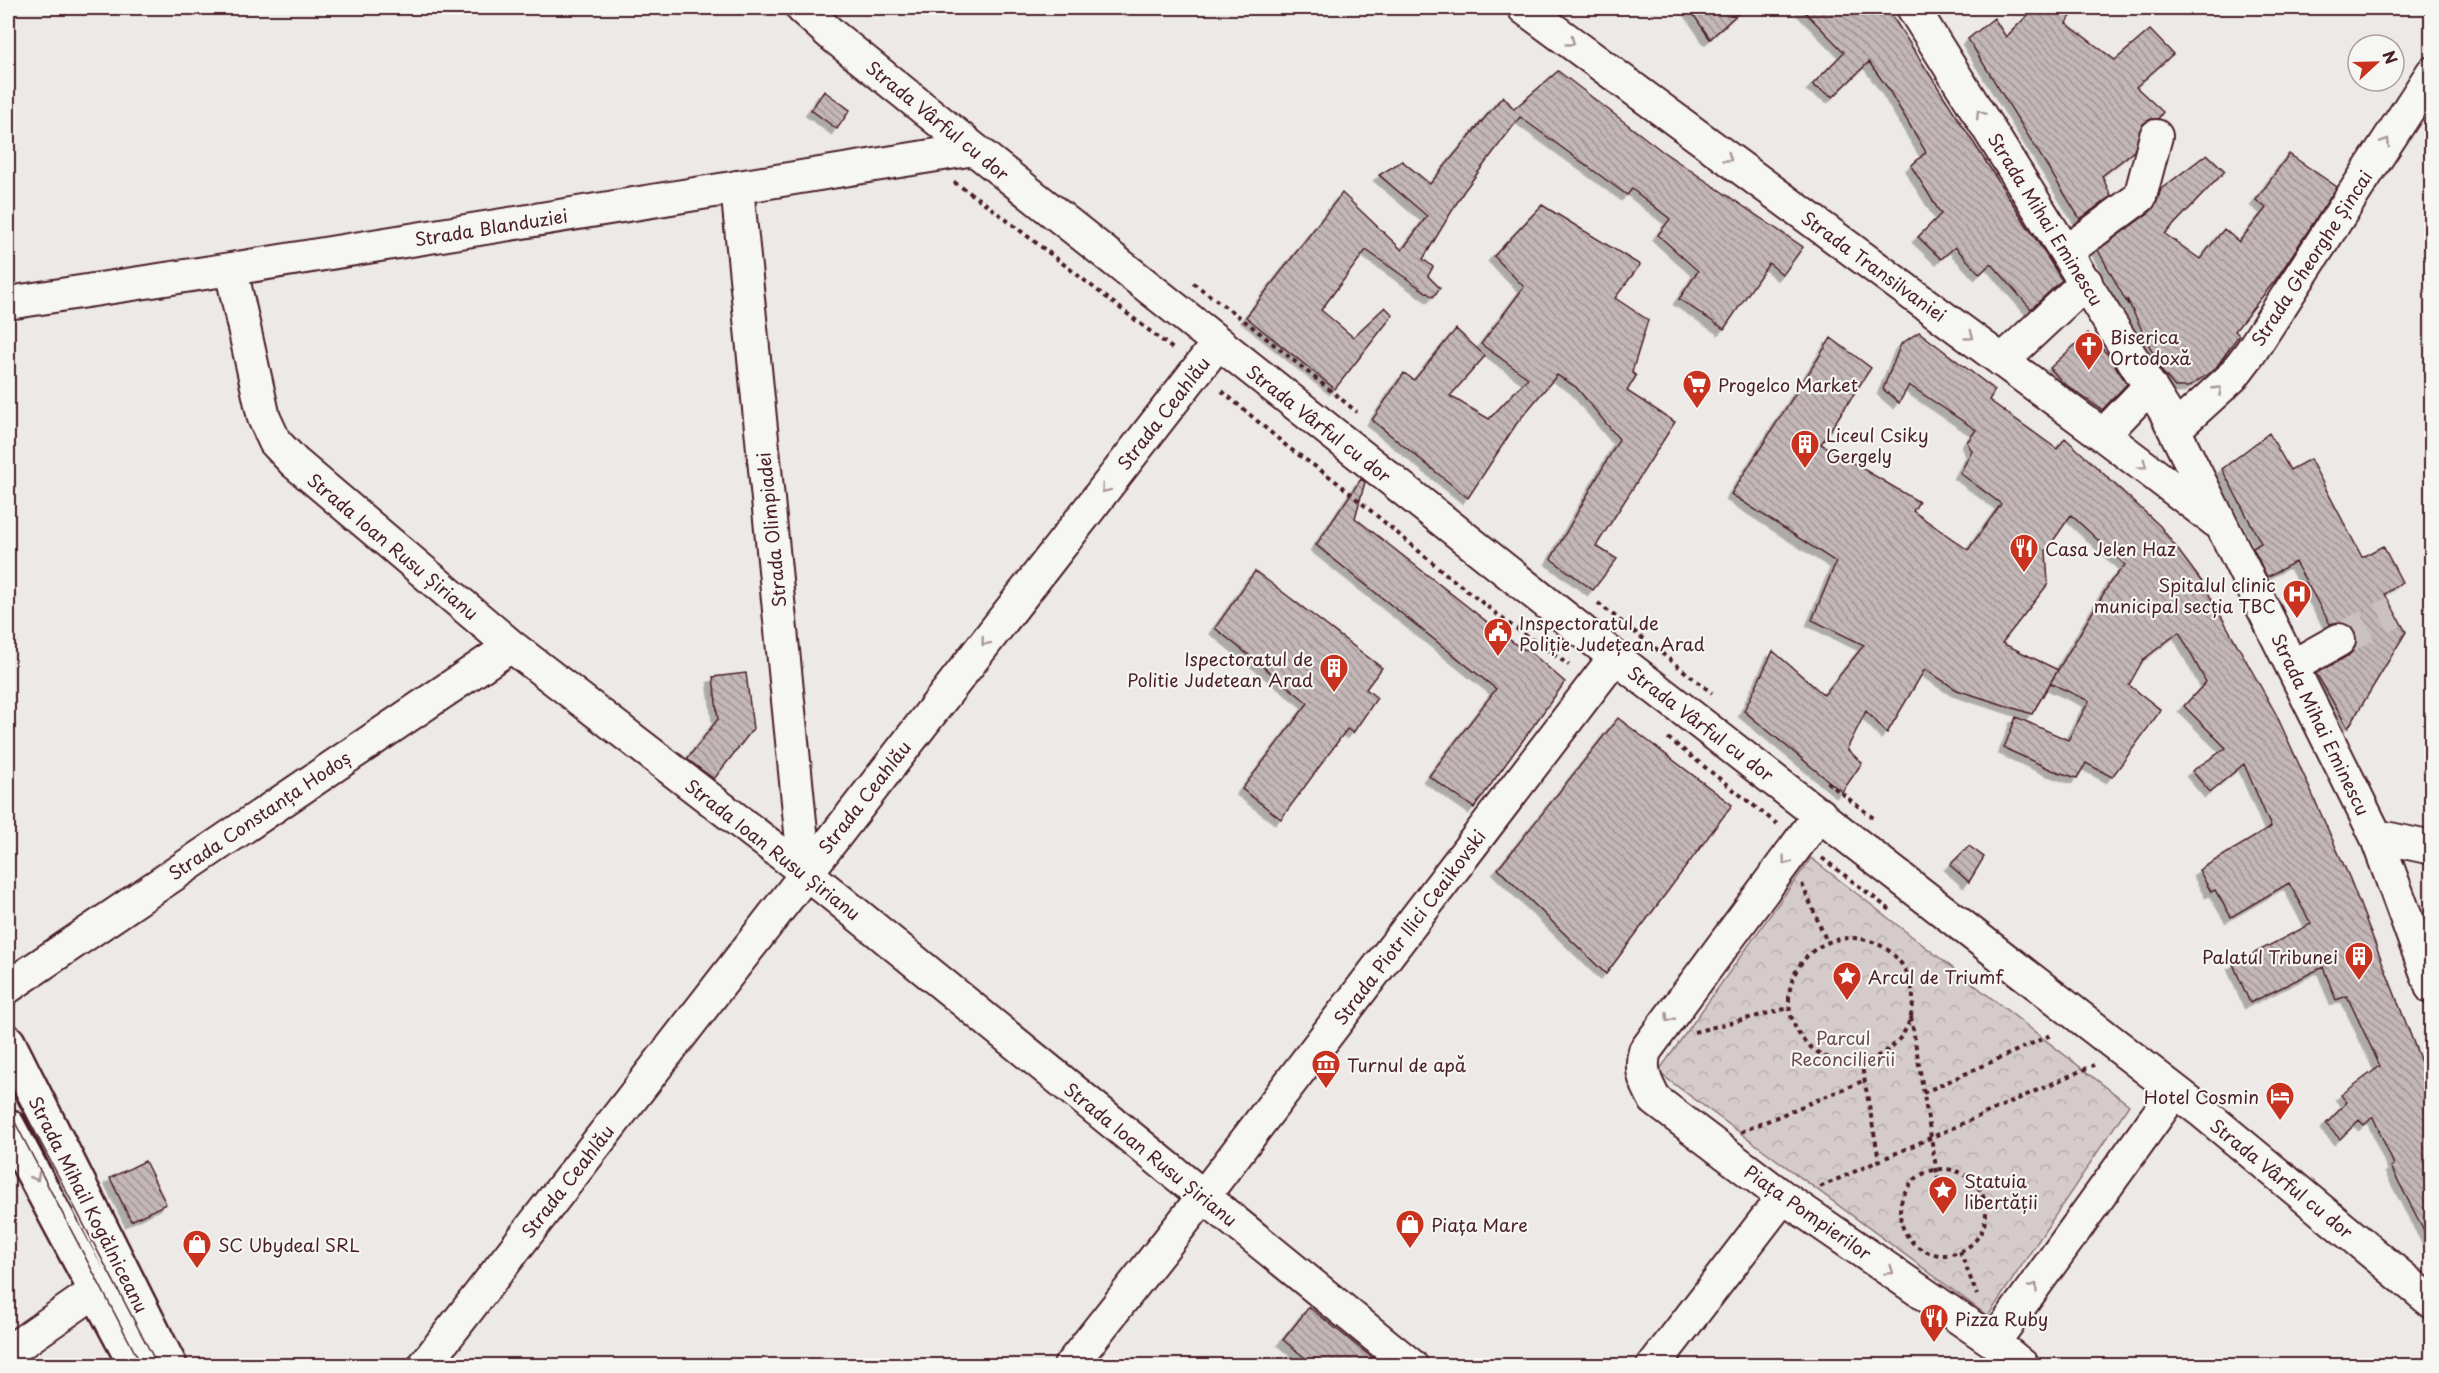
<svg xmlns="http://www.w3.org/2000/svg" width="2439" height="1373" font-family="'Playpen Sans',sans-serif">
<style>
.park{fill:url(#park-crowns);stroke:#8f757a;stroke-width:1.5}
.building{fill:url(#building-back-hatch);stroke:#4a1f2b;stroke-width:1.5;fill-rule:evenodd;filter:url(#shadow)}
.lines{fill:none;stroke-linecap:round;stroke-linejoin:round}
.minor-tunnel{stroke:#ccc1c1;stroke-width:32;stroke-dasharray:32 16;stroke-linecap:butt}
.minor-casing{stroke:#4a1f2b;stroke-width:36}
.major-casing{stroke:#4a1f2b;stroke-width:38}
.path{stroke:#4a1f2b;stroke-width:4;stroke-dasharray:4.5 4.5;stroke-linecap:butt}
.minor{stroke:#f6f6f2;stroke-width:32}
.major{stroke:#f6f6f2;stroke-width:33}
.tram{stroke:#4a1f2b;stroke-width:1.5}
.oneway{stroke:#a99598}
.labels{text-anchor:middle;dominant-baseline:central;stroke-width:4.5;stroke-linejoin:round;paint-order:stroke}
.street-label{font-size:18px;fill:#4a1f2b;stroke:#f6f6f2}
.poi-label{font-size:18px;fill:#4a1f2b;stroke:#f6f6f2;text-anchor:start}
.park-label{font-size:18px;fill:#6c4a53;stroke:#f6f6f2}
</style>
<defs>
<pattern id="park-crowns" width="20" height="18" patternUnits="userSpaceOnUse" patternTransform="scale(1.5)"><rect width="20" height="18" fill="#d4cbca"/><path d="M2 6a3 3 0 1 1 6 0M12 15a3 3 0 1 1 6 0" fill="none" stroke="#b8aeae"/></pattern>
<pattern id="building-back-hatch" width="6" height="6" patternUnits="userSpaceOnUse" patternTransform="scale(1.5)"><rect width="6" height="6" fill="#c4b7b7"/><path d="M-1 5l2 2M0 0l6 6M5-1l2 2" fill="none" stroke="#a19495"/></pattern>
<filter id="shadow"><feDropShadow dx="-5.5" dy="5.5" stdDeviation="0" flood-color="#0004"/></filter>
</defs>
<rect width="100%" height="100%" fill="#ece9e6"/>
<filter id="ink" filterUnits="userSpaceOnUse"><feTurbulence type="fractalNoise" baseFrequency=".0167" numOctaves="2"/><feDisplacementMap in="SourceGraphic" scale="12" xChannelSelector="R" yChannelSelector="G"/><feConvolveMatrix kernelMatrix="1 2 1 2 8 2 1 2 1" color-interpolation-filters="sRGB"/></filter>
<g filter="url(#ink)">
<path class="park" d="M1811,858l318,247 -141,211 -330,-244z"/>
<path class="building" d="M1689,8h55l-34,31z
M1801,8h86l175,272 -31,29 -40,-46 -11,11 -25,-27 -14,12 -23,-22 23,-23 -30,-48 15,-14 -39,-65 -18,-25 -36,35 -21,-12 32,-33z
M2035,8h42l-11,15 49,37 35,-30 23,24 -37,33 27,25 -5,7h-7l-8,5 -9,27 -32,25 9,20 -31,23 -112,-180 26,-21 12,19z
M1558,71l104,80 141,96 -20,28 -14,-12 -45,66 -45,-30 19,-28 -40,-36 12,-16 -38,-30 -5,6 -107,-78 -56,74 -41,68 10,8 -5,9 12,12 -7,9 -67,-47 -45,60 32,27 32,-30 8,8 -58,74 -89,-72 96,-124 60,57 25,-34 -48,-41 23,-14 28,23 73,-88 11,13z
M824,91l26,19 -13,19 -26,-19z
M2207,154l18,17 -60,63 35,25 24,-30 15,13 27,-34 -10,-8 33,-46 48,33 -60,91 -42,53 4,4 -24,34 -27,18h-13l-13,-15 -35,-73 1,6 -30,-55 53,-39 6,-9 4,-13z
M1542,205l98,60 -25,33 33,22 -16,52 4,4 -9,15 48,31 -79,124 21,13 -24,31 -42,-31 68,-120 -43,-52 -19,-12 -40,48 -49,75 -96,-78 32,-47 10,7 42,-51 29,27 -35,40 39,23 39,-41 -47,-34 43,-57 -30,-31z
M1919,332l76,58 -6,10 68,49 8,-11 95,88 42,56 74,132 21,46 53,119 82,211v156l-41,-79 3,-2 -21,-48 -9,8 -5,-5 -19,19 -14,-15 21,-22 -6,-7 39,-29 -33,-70 -11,4 -13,-33 -73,36 -17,-39 78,-40 -22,-41 -58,34 -16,-27 -4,2 -12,-22 72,-43 -27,-63 -34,28 -18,-21 34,-23 -42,-42 22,-24 -27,-50 -36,28 -14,25 32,25 -49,67 -26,-14 -9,15 -25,-8 -48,-22 12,-31 52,23 21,-39 -39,-18 8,-13 -26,44 -75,-24 -32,-21 -38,64 -21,-22 -19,38 15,14 -20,29 -98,-81 29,-60 51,44 40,-50 -52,-25 24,-58 -105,-68 100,-156 40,30 -50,76 98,58 -6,9 55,39 33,-46 -41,-31 12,-22 -5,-9 9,-12 -67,-45 -10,18 -16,-14 18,-45zM2071,515l54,50 -14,16 -53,89 -56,-27 46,-59 -2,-33z
M2088,333l21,23 18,28 -25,26 -40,-28 -12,-14z
M2269,433l21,37 20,-11 52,98 21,-11 19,36 -17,12 21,38 -58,96 -32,-55 32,-17 6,-6 3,-9 -2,-9 -7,-8 -9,-2 -9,2 -35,-62 -28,15 -14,-29 8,-5 -39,-74z
M1361,479l4,3 -10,36 164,129 10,4 36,31 -91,126 -45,-32 67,-87 -180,-144z
M1255,571l127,97 -16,21 11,9 -24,35 -6,-4 -66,90 -39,-30 66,-86 -93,-75z
M746,673l7,56 -39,50 -27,-20 31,-40 -5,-42z
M1618,718l114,87 -126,169 -108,-105z
M1969,846l15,11 -15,25 -19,-17z
M145,1161l21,43 -35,17 -21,-43z
M1309,1307l72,58h-67l-31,-25z"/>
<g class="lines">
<path class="minor-tunnel" d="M2339,640l55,-28"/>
<g class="minor-casing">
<path id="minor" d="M802,8l30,27 142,114 641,508 585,453 232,192
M1524,8l579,427 114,87
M1913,8l252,403 211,425 56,152
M737,187l68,685
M2066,252l74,-55 16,-61
M231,269l33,149 11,24 19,20 217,184 294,226 607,494
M8,303l223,-34 743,-120
M2002,361l84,-79
M2175,429l56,-51 19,-25 182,-280
M2103,435l47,-49
M2293,666l46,-26
M1820,814l-175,237c-6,19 1,32 10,49l128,97 211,145 181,-251
M2376,836l56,12
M8,987l503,-341
M1994,1342l29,24
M8,1352l89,-62
M424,1366l794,-1023
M1070,1366l133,-169 412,-540
M1653,1366l130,-169"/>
</g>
<g class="major-casing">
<path id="major" d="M8,1042l162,324
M8,1126l128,240"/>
</g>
<path class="path" d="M954,182l32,22 187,145
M1193,283l57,42 107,87
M1222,391l67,57 44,31 113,95 62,49 61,42
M1598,603l114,90
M1668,738l109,86
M1827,782l49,38
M1822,858l71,54
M1802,884l25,58
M1789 1000a62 62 0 1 1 124 0a62 62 0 1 1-124 0Z
M1911,1017l30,180
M1694,1032l95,-24
M1861,1061l18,99
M1923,1093l130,-59
M1741,1132l124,-52
M1900 1212a43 43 0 1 1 86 0a43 43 0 1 1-86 0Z
M1820,1187l274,-122
M1960,1251l17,44"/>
<use href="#minor" class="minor"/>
<use href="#major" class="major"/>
<path class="tram" d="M8,1080l150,286
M8,1109l134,257"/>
</g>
<defs><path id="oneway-chevron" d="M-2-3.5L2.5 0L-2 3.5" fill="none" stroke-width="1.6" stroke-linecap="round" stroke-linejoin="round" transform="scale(1.5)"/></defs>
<g class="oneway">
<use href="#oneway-chevron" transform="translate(1571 42) rotate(36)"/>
<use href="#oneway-chevron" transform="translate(1980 114) rotate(-122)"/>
<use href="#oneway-chevron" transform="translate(2386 142) rotate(-57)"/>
<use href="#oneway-chevron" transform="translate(1728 158) rotate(36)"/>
<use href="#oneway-chevron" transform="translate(1970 336) rotate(36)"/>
<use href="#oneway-chevron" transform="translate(2218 390) rotate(-44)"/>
<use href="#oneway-chevron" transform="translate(2143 465) rotate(37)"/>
<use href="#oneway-chevron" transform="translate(1105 489) rotate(128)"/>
<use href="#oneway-chevron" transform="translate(985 642) rotate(128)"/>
<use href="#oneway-chevron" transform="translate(1786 861) rotate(127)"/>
<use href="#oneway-chevron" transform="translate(1669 1018) rotate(127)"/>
<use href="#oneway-chevron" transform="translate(36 1177) rotate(61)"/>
<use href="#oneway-chevron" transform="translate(1890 1271) rotate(35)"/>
<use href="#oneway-chevron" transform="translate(2034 1287) rotate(-54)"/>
</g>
</g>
<defs>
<g id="church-pin" transform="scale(1.5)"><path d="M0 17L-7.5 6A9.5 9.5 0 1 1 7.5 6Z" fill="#c8321e" stroke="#f6f6f2"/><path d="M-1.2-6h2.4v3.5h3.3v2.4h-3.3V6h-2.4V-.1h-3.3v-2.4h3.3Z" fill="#fff"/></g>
<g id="supermarket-pin" transform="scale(1.5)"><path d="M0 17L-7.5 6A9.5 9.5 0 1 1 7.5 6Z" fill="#c8321e" stroke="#f6f6f2"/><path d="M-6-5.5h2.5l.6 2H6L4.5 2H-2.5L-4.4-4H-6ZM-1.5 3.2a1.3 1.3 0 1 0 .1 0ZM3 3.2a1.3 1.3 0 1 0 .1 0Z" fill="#fff"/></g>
<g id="building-pin" transform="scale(1.5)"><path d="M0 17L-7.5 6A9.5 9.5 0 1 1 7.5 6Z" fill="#c8321e" stroke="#f6f6f2"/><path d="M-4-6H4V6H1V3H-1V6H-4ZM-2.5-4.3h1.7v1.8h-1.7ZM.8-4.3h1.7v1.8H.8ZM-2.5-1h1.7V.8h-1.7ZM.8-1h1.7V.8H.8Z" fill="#fff"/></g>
<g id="restaurant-pin" transform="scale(1.5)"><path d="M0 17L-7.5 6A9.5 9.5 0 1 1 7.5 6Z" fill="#c8321e" stroke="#f6f6f2"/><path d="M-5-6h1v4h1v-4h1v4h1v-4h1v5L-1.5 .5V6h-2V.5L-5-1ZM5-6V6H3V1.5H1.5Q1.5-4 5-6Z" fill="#fff"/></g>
<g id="hospital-pin" transform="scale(1.5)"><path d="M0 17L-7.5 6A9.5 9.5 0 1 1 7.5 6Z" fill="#c8321e" stroke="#f6f6f2"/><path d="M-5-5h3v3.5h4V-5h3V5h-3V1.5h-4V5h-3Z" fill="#fff"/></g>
<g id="civic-pin" transform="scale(1.5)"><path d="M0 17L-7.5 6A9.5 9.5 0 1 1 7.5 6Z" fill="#c8321e" stroke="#f6f6f2"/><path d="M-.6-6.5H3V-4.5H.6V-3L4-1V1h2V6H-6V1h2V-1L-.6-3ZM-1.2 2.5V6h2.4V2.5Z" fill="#fff"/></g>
<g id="sight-pin" transform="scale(1.5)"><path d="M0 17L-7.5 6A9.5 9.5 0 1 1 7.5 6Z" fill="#c8321e" stroke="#f6f6f2"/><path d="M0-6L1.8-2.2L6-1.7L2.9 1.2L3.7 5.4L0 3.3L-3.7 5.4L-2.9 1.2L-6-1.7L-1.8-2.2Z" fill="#fff"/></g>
<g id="museum-pin" transform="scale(1.5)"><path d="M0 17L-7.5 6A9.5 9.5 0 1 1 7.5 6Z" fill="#c8321e" stroke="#f6f6f2"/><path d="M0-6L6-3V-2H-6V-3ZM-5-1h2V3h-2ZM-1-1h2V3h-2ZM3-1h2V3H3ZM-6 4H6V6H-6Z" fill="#fff"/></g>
<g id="hotel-pin" transform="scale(1.5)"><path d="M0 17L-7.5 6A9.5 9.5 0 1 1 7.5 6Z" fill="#c8321e" stroke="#f6f6f2"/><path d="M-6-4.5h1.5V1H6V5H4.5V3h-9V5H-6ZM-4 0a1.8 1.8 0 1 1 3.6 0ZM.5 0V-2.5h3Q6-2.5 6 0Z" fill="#fff"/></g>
<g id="shop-pin" transform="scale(1.5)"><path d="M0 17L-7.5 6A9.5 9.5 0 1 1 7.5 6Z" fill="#c8321e" stroke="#f6f6f2"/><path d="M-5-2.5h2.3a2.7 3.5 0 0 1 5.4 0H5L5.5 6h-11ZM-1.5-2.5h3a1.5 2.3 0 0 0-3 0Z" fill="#fff"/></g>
</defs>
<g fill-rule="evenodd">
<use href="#church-pin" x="2089" y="346"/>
<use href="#supermarket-pin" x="1697" y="384"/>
<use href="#building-pin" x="1805" y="444"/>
<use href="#restaurant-pin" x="2024" y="548"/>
<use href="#hospital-pin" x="2297" y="594"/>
<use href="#civic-pin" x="1498" y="632"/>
<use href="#building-pin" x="1334" y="668"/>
<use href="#building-pin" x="2359" y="956"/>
<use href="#sight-pin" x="1847" y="976"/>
<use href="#museum-pin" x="1326" y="1064"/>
<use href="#hotel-pin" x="2280" y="1096"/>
<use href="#sight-pin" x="1943" y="1190"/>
<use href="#shop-pin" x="1410" y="1224"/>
<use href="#shop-pin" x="197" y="1244"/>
<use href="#restaurant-pin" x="1934" y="1318"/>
</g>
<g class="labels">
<g class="street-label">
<text transform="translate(938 120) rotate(39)">Strada Vârful cu dor</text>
<text transform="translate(2046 219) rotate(58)">Strada Mihai Eminescu</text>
<text transform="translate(491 227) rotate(-9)">Strada Blanduziei</text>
<text transform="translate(2311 258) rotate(-57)">Strada Gheorghe Șincai</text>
<text transform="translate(1874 266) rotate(36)">Strada Transilvaniei</text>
<text transform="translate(1163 413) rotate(-52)">Strada Ceahlău</text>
<text transform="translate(1319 423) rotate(38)">Strada Vârful cu dor</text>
<text transform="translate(771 530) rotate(-96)">Strada Olimpiadei</text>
<text transform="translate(393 546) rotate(40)">Strada Ioan Rusu Șirianu</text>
<text transform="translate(1701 723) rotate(37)">Strada Vârful cu dor</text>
<text transform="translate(2321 724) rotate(64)">Strada Mihai Eminescu</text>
<text transform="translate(864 797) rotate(-52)">Strada Ceahlău</text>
<text transform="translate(259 815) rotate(-34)">Strada Constanța Hodoș</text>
<text transform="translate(773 849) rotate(38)">Strada Ioan Rusu Șirianu</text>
<text transform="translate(1409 927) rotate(-53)">Strada Piotr Ilici Ceaikovski</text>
<text transform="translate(1151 1154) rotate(39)">Strada Ioan Rusu Șirianu</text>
<text transform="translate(2282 1178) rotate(39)">Strada Vârful cu dor</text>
<text transform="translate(567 1181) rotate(-52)">Strada Ceahlău</text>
<text transform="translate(89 1204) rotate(63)">Strada Mihail Kogălniceanu</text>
<text transform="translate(1808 1212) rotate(35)">Piața Pompierilor</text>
</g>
<g class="poi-label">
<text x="2110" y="336">Biserica<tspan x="2110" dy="21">Ortodoxă</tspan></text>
<text x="1718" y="384">Progelco Market</text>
<text x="1826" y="434">Liceul Csiky<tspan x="1826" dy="21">Gergely</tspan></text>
<text x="2045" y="548">Casa Jelen Haz</text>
<text x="2276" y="584" text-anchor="end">Spitalul clinic<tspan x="2276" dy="21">municipal secția TBC</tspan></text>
<text x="1519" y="622">Inspectoratul de<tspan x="1519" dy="21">Poliție Județean Arad</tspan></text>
<text x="1313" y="658" text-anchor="end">Ispectoratul de<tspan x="1313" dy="21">Politie Judetean Arad</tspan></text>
<text x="2338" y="956" text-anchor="end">Palatul Tribunei</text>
<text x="1868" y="976">Arcul de Triumf</text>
<text x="1347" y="1064">Turnul de apă</text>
<text x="2259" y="1096" text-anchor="end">Hotel Cosmin</text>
<text x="1964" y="1180">Statuia<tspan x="1964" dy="21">libertății</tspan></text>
<text x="1431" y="1224">Piața Mare</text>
<text x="218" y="1244">SC Ubydeal SRL</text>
<text x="1955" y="1318">Pizza Ruby</text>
</g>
<g class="park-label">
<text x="1843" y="1037">Parcul<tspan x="1843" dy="21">Reconcilierii</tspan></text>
</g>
</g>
<rect width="2439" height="1373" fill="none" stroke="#f6f6f2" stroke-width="30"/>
<rect x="15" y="15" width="2409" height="1343" fill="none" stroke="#4a1f2b" stroke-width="2" filter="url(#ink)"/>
<g transform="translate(2376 63) rotate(68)"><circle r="28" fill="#f6f6f2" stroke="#b1a0a2" stroke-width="1.5"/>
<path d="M0-4.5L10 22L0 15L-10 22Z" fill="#c8321e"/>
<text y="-9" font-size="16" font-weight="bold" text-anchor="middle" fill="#4a1f2b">N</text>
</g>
</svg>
